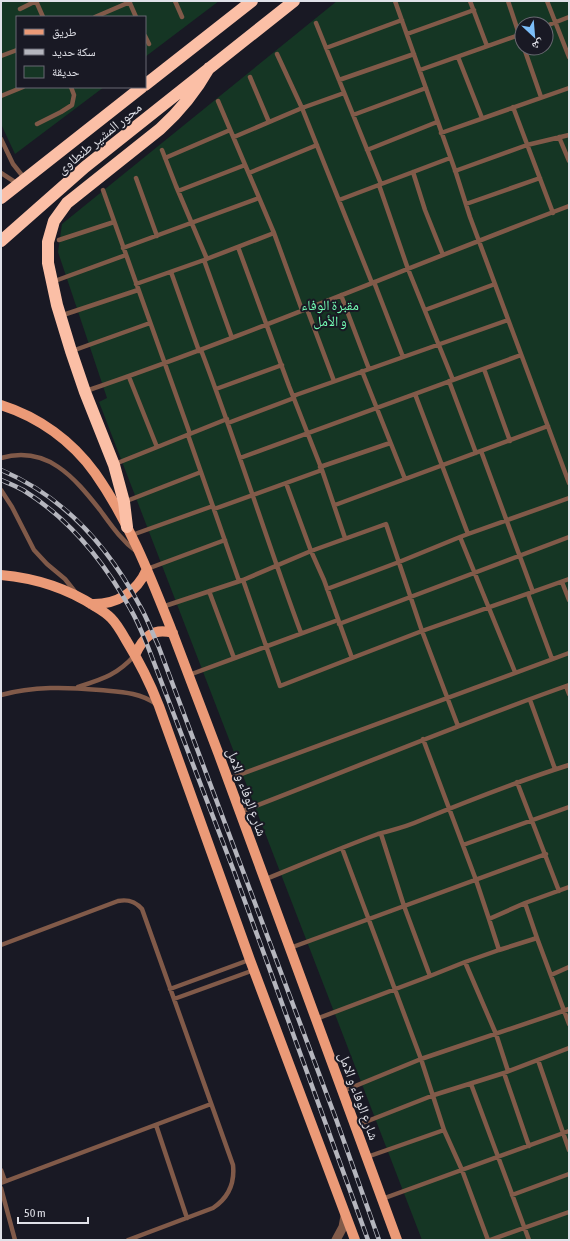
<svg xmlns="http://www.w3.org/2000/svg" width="570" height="1241" font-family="'Asap Condensed','Noto Naskh Arabic',sans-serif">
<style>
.green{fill:#153624;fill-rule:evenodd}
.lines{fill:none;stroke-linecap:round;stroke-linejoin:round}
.lane{stroke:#815a49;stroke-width:4.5}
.street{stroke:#815a49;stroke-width:9}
.primary{stroke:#eb9a77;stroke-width:10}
.highway{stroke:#fbbfa6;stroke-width:12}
.rail-casing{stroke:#b5b6be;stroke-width:4.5}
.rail{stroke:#191924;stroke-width:3;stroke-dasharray:9;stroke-linecap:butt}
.labels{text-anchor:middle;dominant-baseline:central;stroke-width:4;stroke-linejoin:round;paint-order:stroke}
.street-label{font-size:14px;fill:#e0e1e8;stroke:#191924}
.park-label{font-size:14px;fill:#74feb5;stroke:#191924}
</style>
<rect width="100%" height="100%" fill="#191924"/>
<path class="green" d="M1,1h218l-74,56v-40h-128v70h87l-89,67 -14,-30z
M337,1h232v1239h-147l-323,-838 8,-4 -49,-146 4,-28zM522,24h24v24h-24z"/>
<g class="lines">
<path class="lane" d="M129,1l7,16
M175,1l7,16
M395,1l61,172 14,44 99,266
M470,1l17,45
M508,1l14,42
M547,1l22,56
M20,9l16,-8 7,16
M95,17l35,-15
M316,23l65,161
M546,26l23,-9
M407,34l67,-24
M145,36l4,8
M326,48l76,-28
M524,48l17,49
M277,54l25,54 42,-15
M1,56l16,-6
M458,57l24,61
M420,70l102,-36
M250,77l19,45
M339,80l75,-26
M1,96l22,-9
M218,101l56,132 28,77
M513,107l40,106
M353,115l73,-27
M37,124l24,-12 11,-7 2,-10 -3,-8
M441,133l128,-45
M234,137l68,-29 70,175
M559,137l10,24
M1,139l12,25 12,15
M162,150l14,36 31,73
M367,150l70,-28
M165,158l65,-28
M455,171l72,-26 42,-10
M413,172l12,38 18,45
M1,173l17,11
M249,173l68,-28
M136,178l21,58
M379,185l29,84 45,111
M103,190l87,244
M178,191l67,-26
M339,200l111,-42
M466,204l74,-26
M59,240l55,-18
M238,247l51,139 33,84 23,68
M123,248l136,-50
M204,260l28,78
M171,272l28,79
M52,282l74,-27
M374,282l29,75
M136,284l68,-24 70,-27
M341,295l28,74
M307,309l27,72
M425,310l70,-26
M60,316l78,-26
M201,350c36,94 65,189 100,283
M72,351l78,-28
M484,369l26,72
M362,371l43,108
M129,377l28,70
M449,381l27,72
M216,389l66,-24
M86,391c163,-56 322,-124 483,-185
M415,394l53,140 -8,3 55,135
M293,396l215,-76
M228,423l66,-25
M188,435l51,146
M481,451l52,141
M1,458c46,-13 73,19 99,52 11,15 21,30 37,42
M240,458l281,-103
M115,464l112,-45
M320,467l70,-24
M286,483l25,68 75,-27 36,107 147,-52
M1,490l11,17 22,43 13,14 18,15 11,14
M124,502l77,-30
M335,505l213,-79
M214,509l108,-39
M468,534l101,-36
M132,535l81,-29
M147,569l78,-29
M243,580l37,106 72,-28
M562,582l7,18
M327,589l72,-27 61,-25
M209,591l25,67
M528,594l24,65
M162,607l81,-27 68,-29 13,29 28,78 70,-27 36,95
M339,624l230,-87
M189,675l149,-55
M566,686l3,8
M78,687c25,-8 39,-12 57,-32
M1,695c32,-9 66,-8 99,-5 20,2 39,2 56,14
M530,700l25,69
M423,739l53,141 13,39 36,-16
M228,779l341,-126
M517,782l42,109
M240,812c110,-42 218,-88 329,-127
M381,834l23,72 26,70
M463,845l106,-38
M342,848l79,211 23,71 18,40 26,70
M266,879c37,-15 74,-31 112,-45 14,-4 28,-7 41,-13 49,-20 99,-40 150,-56
M569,887l-44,16 12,35 32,86
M1,945l117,-44c10,-2 17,0 24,8l91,256c2,19 -5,33 -20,43l-85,32
M290,948l256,-94
M499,950l38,-12
M465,962l31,72 12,37
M551,975l18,-8
M170,989l79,-29
M174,999l80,-29
M316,1019l114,-43 35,-14 34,-12 -10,-31
M538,1060l31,90
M504,1073l25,73
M471,1084l58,156
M343,1091l78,-32 148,-50
M156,1125l31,93
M355,1126l79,-31 70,-22 65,-25
M367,1157l77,-27
M1,1170l4,11
M1,1183l210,-79
M1,1188l14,52
M512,1195l57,-21
M382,1199l187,-68
M490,1240l79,-28"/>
<path class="street" d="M336,1240l7,-13 2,-11"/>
<path class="primary" d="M1,405c38,12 71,36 94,68 33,47 54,100 75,153 16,43 33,86 49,129 60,161 119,323 178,485
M1,575c34,3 66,13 95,32 5,3 11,7 15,11 6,6 11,15 15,22 13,21 24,43 33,66l91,254 105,280
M91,604c26,1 46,-12 56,-35
M135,655c8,-17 17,-28 38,-22"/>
<path class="highway" d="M145,85l107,-84
M1,198l141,-111
M1,241l84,-74 209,-166
M127,527l-3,-25 -10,-37 -29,-73 -14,-41 -14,-46 -9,-42v-21l6,-21 13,-18 93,-74c20,-18 36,-38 49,-61"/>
<g class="rail-casing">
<path id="rail" d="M1,470c64,27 107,76 139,136 7,12 12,26 18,39l178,474 43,121
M1,480c7,3 15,6 22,10 47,29 82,73 108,120 7,12 12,25 17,37l87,227 133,366"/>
</g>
<use href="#rail" class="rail"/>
</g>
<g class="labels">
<g class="street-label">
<text transform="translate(99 138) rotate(-39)">محور المشير طنطاوى</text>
<text transform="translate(247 792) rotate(70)">شارع الوفاء و الامل</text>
<text transform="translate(359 1096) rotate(70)">شارع الوفاء و الامل</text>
</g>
<g class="park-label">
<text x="330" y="305">مقبرة الوفاء<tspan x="330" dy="16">و الأمل</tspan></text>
</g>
</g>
<rect width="570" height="1241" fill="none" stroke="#e0e1e8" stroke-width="4"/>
<rect x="16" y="16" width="130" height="72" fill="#191924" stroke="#696972"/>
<rect x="24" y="29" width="20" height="6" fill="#eb9a77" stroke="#696972"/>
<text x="52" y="36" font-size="12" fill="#e0e1e8">طريق</text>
<rect x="24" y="49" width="20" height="6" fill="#b5b6be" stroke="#696972"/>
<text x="52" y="56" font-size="12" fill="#e0e1e8">سكة حديد</text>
<rect x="24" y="66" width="20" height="12" fill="#153624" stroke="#696972"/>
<text x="52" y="76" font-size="12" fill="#e0e1e8">حديقة</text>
<g transform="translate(534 36) rotate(154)"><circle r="19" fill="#191924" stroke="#696972"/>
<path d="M0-3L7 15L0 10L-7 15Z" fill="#7cbef9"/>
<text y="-6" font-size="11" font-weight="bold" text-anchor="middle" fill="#e0e1e8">ش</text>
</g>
<path d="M18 1217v6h70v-6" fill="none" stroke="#e0e1e8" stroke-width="2"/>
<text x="24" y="1217" font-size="12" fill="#e0e1e8" stroke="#191924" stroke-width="3" paint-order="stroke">50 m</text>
</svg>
